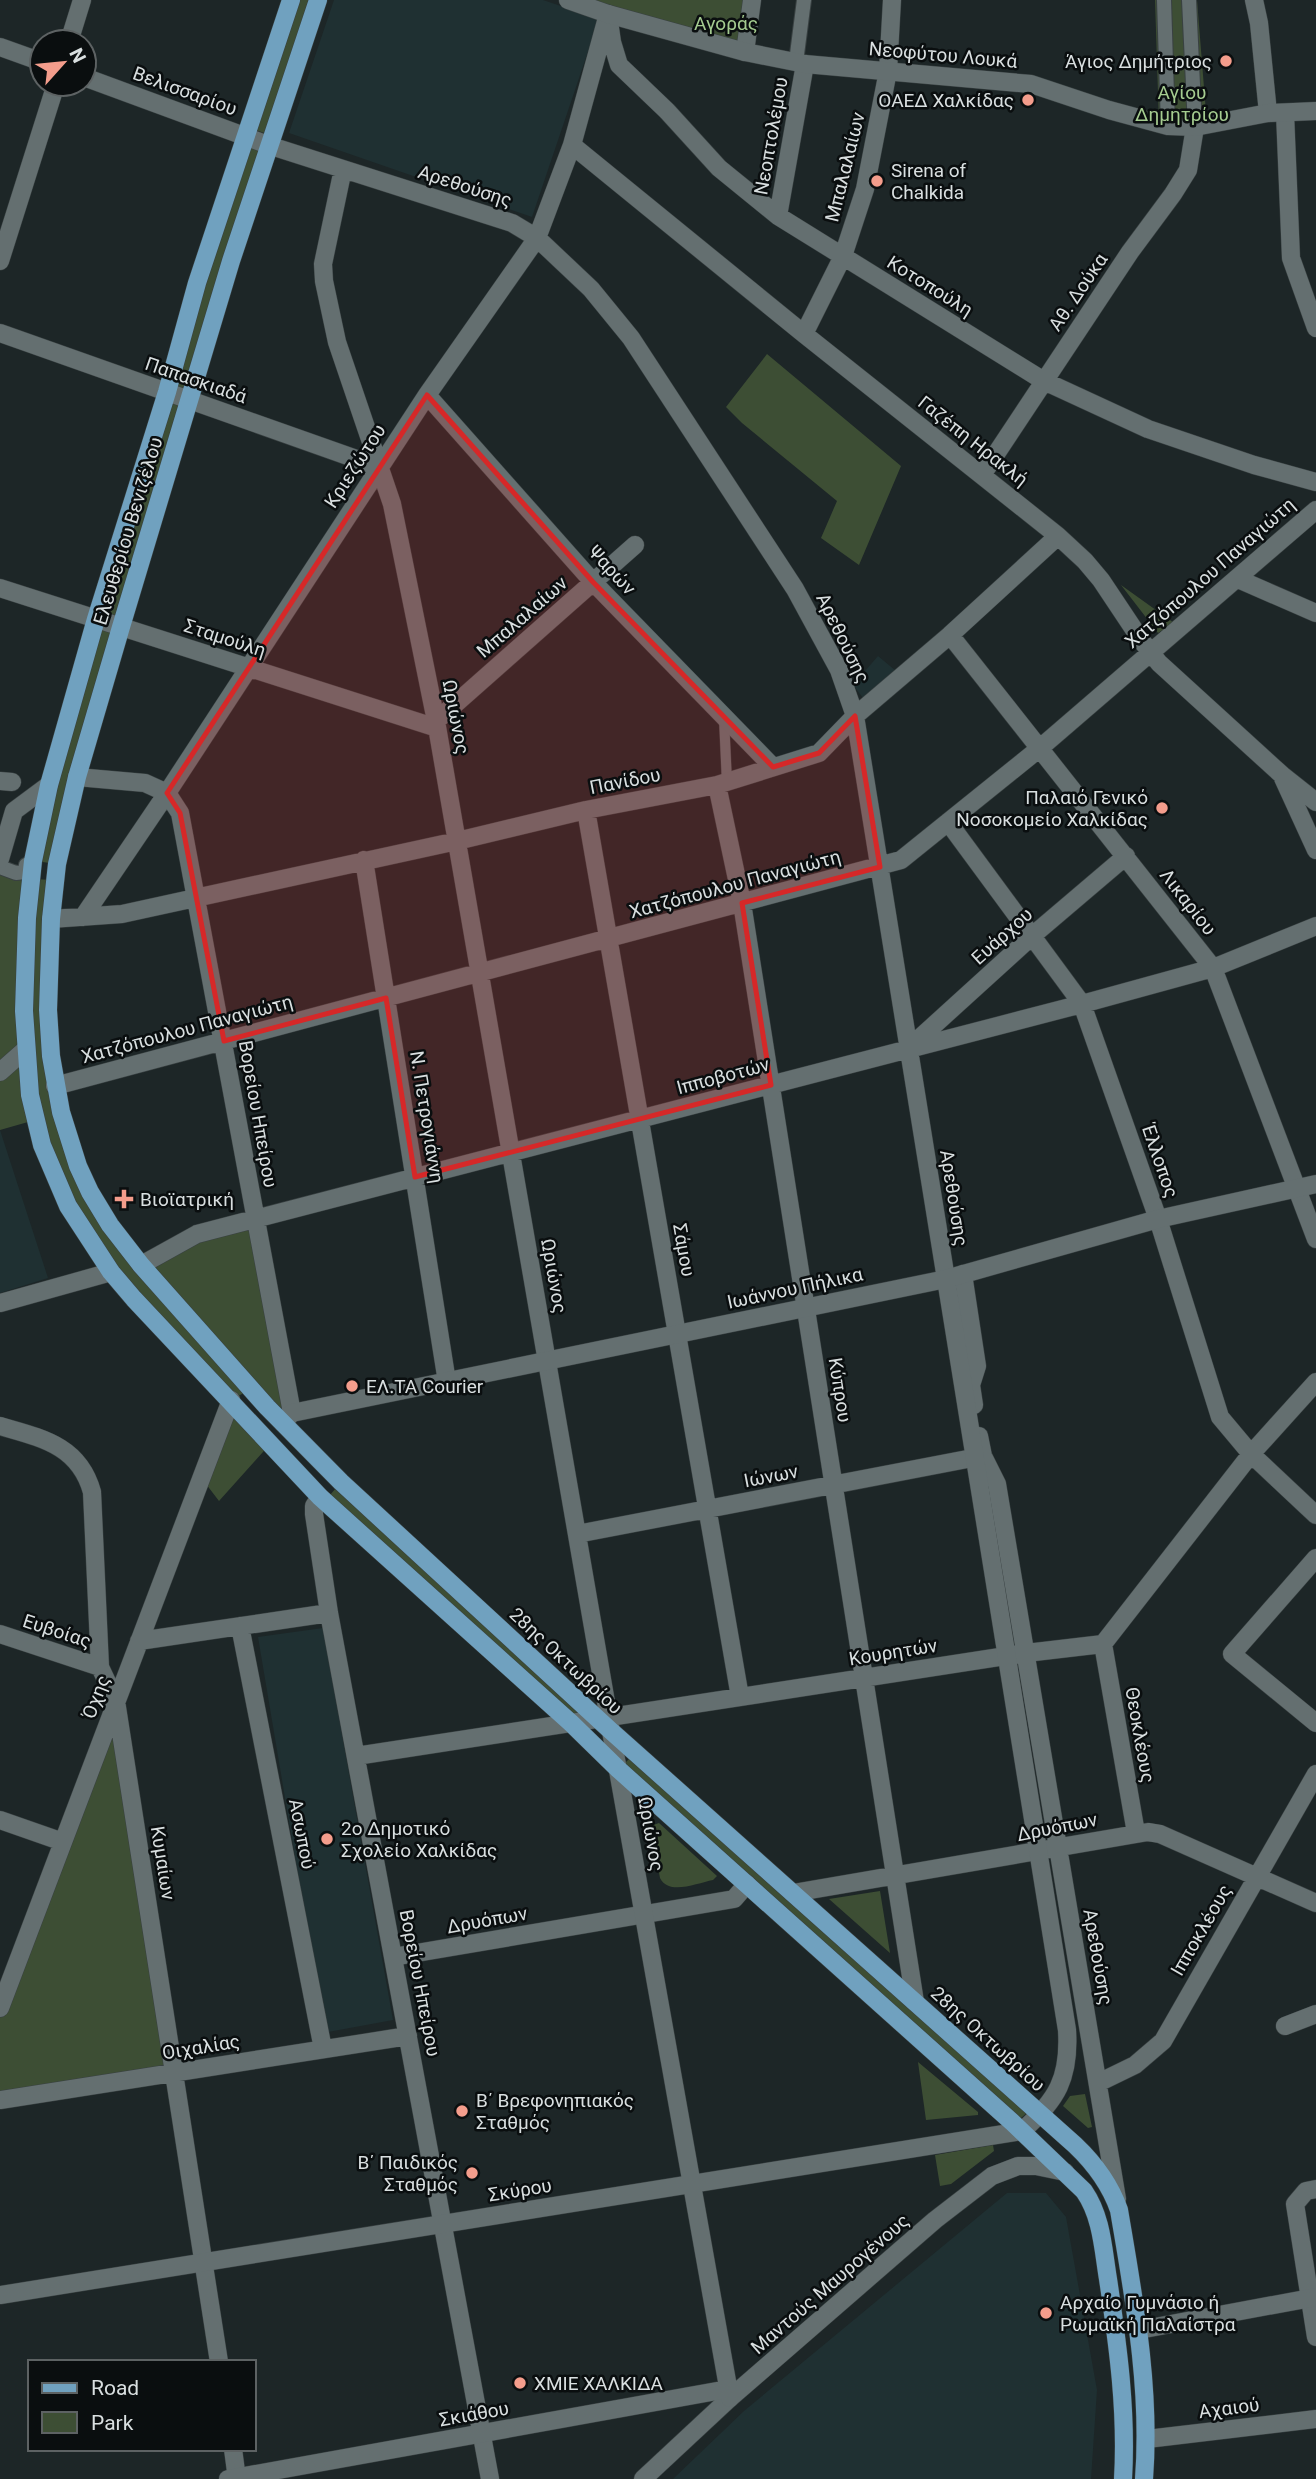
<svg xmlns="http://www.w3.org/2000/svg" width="1316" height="2479" font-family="Roboto,sans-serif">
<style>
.built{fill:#1f3032}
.green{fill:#3d4e34}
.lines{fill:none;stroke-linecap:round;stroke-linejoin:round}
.service-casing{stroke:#394142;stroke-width:11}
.pedestrian-casing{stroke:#394142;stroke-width:16}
.minor-casing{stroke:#394142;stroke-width:19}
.tertiary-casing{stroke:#394142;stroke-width:19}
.secondary-casing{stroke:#394142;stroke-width:19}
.primary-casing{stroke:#394142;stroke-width:19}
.service{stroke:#646f70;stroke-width:10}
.pedestrian{stroke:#646f70;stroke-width:14}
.minor{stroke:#646f70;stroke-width:18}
.tertiary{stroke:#646f70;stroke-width:18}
.secondary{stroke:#646f70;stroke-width:18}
.primary{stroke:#70a1bf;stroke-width:18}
.marked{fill:#d62828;fill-opacity:0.2;stroke:#d62828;stroke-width:5;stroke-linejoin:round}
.poi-dot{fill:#f49d8c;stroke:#0a0e0f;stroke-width:2.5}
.labels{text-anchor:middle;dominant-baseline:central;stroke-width:5;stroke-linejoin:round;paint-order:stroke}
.park-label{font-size:19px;fill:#a5cc90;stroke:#0a0e0f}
.street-label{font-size:19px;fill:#d9dfe0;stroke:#0a0e0f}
.poi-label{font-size:19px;fill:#d9dfe0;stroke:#0a0e0f;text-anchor:start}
</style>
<rect width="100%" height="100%" fill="#1d2627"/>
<path class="built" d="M334,0h209l56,19 -67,198 -243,-84z
M878,656l18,15 -33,27 -10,-13z
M0,1130l48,148 -48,15z
M323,1628l70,392 -65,12 -29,-151 -41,-244z
M1007,2193h39l20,24 31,173 -6,89h-418l71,-68z"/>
<path class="green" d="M292,0h25l-44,136 -23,-8z
M568,0h184l-7,52z
M1155,0h42l10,125 -48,-1z
M246,136l25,10 -214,718 -22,-3 14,-76z
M767,354l134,112 -42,99 -38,-27 16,-37 -95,-78 -16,-16z
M1121,585l53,38 -16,10z
M0,873l30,6 25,1 -7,130 20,128 74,127 113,-48 37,196 -25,-6 -16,-18 -20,11 40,43 -52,58 -13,-17 24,-84 -139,-156 -56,-124 -35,10z
M341,1482l243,223 -6,19 -253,-223z
M116,1701l58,372 -174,27v-92z
M629,1759l399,353 -7,6 -9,4 -389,-357z
M659,1823l58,53 -4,4c-16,3 -44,16 -53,-2l-10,-52z
M880,1891l10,62 -61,-54z
M918,2062l60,50v3l-52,5z
M1085,2094l7,33 -4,1 -25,-22 7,-10z
M993,2145l1,6 -43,33 -11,2 -5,-31z"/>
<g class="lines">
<g class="service-casing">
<path id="service" d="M724,718l3,65"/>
</g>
<g class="pedestrian-casing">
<path id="pedestrian" d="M1164,0l4,126
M1189,0l6,127
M796,62l8,-62
M0,867l16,6 9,-1 1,-7 6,-3"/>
</g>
<g class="minor-casing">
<path id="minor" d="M1254,0l5,23 9,90
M609,21l3,21 7,23 48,46 52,57 59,48 266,165 104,48 106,36 62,17
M69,42l13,-42
M0,47l42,15
M745,52l7,-52
M84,77l187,69 241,77 25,15 54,51 40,49 164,251 44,81 16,46 91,563
M1285,113l6,145 25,70
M572,145l232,189 254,202 27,25 16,19 40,60 18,23 123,112 34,27
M343,169l-20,95 1,17 13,61 55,162 44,217 175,1010
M778,216l27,-152
M0,261l56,-177
M0,333l379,134
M804,334l39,-78 22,-67 23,-118 4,-71
M427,395l166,187 180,185
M982,475l148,-223 43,-58 15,-24 7,-43
M1238,579l78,34
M0,588l437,140
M950,635l263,333 103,271
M436,721l199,-176
M77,777l68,6 22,10 13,20 112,600
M1283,778l33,72
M0,781l12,1
M717,785l25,118 173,1099
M586,810l154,887
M948,822l134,182 76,215 62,198 31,37 65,61
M364,860l83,522
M83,917l84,-124 260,-398 110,-157 35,-93 36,-131
M51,919l71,-5 335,-73 129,-31 131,-25 102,-32 36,-37 95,-81 108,-99
M911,1046l121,-110 94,-80
M55,1086l846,-226 139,-112 276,-238
M141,1265l56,-31 885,-230 131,-36 103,-42
M963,1274l14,92 -6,19 3,20
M0,1303l111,-31
M0,1426c41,12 79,19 92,66l8,175 16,34 103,661
M979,1436l4,20 14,28 120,715
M320,1497l-6,9v8l15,99 161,866
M577,1534l406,-78
M1316,1558l-84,96 84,69
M240,1626l83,423
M0,1634l100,33
M139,1641l190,-28
M1103,1644l33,189
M356,1756l670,-103 77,-9 148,-190 65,-72
M0,1820l63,22
M793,1893l355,-61 12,2 156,69
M393,1957l341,-58 13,-15
M0,2008l231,-608
M1285,2026l31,-12
M1098,2083l37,-18 28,-24 153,-267
M0,2100l408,-64
M1316,2189l-10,2 -11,13 21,133
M1147,2439l169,-20
M233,2449l4,30
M643,2479l87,-81"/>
</g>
<g class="tertiary-casing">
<path id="tertiary" d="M0,859l14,-48 35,-26
M0,1072l26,-23
M283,1423l9,-10 654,-134 212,-60 158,-35
M611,1731l119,667
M0,2295l1022,-164c35,-31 48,-53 45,-101l-121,-751
M1139,2330l177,-33
M730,2398l205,-178 57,-44 26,-10h18l29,6
M228,2479l500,-90"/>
</g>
<g class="secondary-casing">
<path id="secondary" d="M568,0l40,14 137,38 60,12 226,20 78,26 59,16 27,1 73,-14 48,-2"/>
</g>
<g class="primary-casing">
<path id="primary" d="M291,0l-94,283 -30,109 -71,227 -47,166 -16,76 -6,57 -3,93 6,84 12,50 26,61 43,66 23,27 186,198 251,226 47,46 394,353 72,69c18,26 19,58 24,88 10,67 19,133 15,200
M318,0l-87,261 -110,366 -44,150 -20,87 -6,55 -3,91 3,46 10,56 17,54 12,26 20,33 31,40 126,142 74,75 270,249 464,414c20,19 35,39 44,65 15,89 32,178 25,269"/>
</g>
<use href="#service" class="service"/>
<use href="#pedestrian" class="pedestrian"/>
<use href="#minor" class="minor"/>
<use href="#tertiary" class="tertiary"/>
<use href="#secondary" class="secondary"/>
<use href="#primary" class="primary"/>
</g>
<path class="marked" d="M427,395l166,187 180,185 46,-14 36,-37 25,151 -138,36 29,182 -356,92 -29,-179 -162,43 -44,-228 -13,-20z"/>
<g class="poi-dot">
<circle cx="1226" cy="61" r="7"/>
<circle cx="1028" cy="100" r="7"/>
<circle cx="877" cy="181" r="7"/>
<circle cx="1162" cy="808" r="7"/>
<path d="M120.5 1188.5h7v7h7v7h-7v7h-7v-7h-7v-7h7z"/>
<circle cx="352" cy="1386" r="7"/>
<circle cx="327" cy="1839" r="7"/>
<circle cx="462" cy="2111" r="7"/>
<circle cx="472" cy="2173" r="7"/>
<circle cx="1046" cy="2313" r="7"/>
<circle cx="520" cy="2383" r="7"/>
</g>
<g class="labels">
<g class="park-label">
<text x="726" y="23">Αγοράς</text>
<text x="1182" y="92">Αγίου<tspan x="1182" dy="22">Δημητρίου</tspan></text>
</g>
<g class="street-label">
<text transform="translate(943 55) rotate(5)">Νεοφύτου Λουκά</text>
<text transform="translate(185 91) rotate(20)">Βελισσαρίου</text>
<text transform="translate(771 136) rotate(-80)">Νεοπτολέμου</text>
<text transform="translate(845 167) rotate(-76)">Μπαλαλαίων</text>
<text transform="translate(465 186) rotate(18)">Αρεθούσης</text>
<text transform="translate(930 286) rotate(32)">Κοτοπούλη</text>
<text transform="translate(1078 292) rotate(-56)">Αθ. Δούκα</text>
<text transform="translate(196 380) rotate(19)">Παπασκιαδά</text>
<text transform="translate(973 441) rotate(38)">Γαζέπη Ηρακλή</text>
<text transform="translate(355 466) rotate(-57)">Κριεζώτου</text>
<text transform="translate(128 531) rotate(-73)">Ελευθερίου Βενιζέλου</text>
<text transform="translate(612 570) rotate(47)">Ψαρών</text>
<text transform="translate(1210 573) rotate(-41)">Χατζόπουλου Παναγιώτη</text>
<text transform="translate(522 617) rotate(-41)">Μπαλαλαίων</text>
<text transform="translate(225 638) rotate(18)">Σταμούλη</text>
<text transform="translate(843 638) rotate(64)">Αρεθούσης</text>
<text transform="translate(456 717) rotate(79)">Ωριώνος</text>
<text transform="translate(625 781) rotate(-11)">Πανίδου</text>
<text transform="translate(735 884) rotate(-15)">Χατζόπουλου Παναγιώτη</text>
<text transform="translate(1188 902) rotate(52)">Λικαρίου</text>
<text transform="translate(1002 936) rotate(-42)">Ευάρχου</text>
<text transform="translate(187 1029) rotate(-15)">Χατζόπουλου Παναγιώτη</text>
<text transform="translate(723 1076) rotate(-15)">Ιπποβοτών</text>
<text transform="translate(258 1114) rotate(80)">Βορείου Ηπείρου</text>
<text transform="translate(427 1117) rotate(81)">Ν. Πετρογιάννη</text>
<text transform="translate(1160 1161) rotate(71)">Έλλοπος</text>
<text transform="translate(954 1198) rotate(81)">Αρεθούσης</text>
<text transform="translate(684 1250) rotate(80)">Σάμου</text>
<text transform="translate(554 1276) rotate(80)">Ωριώνος</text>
<text transform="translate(795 1288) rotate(-12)">Ιωάννου Πήλικα</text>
<text transform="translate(840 1390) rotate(81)">Κύπρου</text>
<text transform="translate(771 1476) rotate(-11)">Ιώνων</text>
<text transform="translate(57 1631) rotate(18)">Ευβοίας</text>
<text transform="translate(893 1652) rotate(-9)">Κουρητών</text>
<text transform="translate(566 1661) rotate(43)">28ης Οκτωβρίου</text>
<text transform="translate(96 1697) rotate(-69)">Όχης</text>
<text transform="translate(1140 1735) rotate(80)">Θεοκλέους</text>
<text transform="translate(1057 1827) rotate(-11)">Δρυόπων</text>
<text transform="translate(302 1834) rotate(79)">Ασωπού</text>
<text transform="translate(651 1834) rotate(80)">Ωριώνος</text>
<text transform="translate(163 1863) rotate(81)">Κυμαίων</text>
<text transform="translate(487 1920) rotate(-10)">Δρυόπων</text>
<text transform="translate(1201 1930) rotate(-60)">Ιπποκλέους</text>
<text transform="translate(1098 1957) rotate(80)">Αρεθούσης</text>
<text transform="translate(420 1983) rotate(79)">Βορείου Ηπείρου</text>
<text transform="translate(988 2039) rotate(42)">28ης Οκτωβρίου</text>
<text transform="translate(201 2047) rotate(-9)">Οιχαλίας</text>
<text transform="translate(520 2190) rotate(-9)">Σκύρου</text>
<text transform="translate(830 2284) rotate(-41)">Μαντούς Μαυρογένους</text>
<text transform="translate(1229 2408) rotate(-7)">Αχαιού</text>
<text transform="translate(474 2414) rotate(-10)">Σκιάθου</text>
</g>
<g class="poi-label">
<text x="1212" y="61" text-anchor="end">Άγιος Δημήτριος</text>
<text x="1014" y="100" text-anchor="end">ΟΑΕΔ Χαλκίδας</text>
<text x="891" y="170">Sirena of<tspan x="891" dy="22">Chalkida</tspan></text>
<text x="1148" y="797" text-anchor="end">Παλαιό Γενικό<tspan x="1148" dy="22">Νοσοκομείο Χαλκίδας</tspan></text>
<text x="140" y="1199">Βιοϊατρική</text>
<text x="366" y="1386">ΕΛ.ΤΑ Courier</text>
<text x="341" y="1828">2ο Δημοτικό<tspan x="341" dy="22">Σχολείο Χαλκίδας</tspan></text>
<text x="476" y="2100">Β΄ Βρεφονηπιακός<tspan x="476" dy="22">Σταθμός</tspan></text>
<text x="458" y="2162" text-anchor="end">Β΄ Παιδικός<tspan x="458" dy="22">Σταθμός</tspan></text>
<text x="1060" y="2302">Αρχαίο Γυμνάσιο ή<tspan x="1060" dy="22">Ρωμαϊκή Παλαίστρα</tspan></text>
<text x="534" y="2383">ΧΜΙΕ ΧΑΛΚΙΔΑ</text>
</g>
</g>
<rect x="28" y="2360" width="228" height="91" fill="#0a0e0f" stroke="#5d6263" stroke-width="2"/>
<rect x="42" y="2383" width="35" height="10" fill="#70a1bf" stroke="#5d6263" stroke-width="2"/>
<text x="91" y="2395" font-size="21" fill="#d9dfe0">Road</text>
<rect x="42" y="2412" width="35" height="21" fill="#3d4e34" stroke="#5d6263" stroke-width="2"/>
<text x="91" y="2430" font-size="21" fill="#d9dfe0">Park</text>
<g transform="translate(63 63) rotate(63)"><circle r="33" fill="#0a0e0f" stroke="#5d6263" stroke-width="2"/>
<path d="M0-5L12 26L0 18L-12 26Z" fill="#f49d8c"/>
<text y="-10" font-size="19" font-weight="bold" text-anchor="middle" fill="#d9dfe0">N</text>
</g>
</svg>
